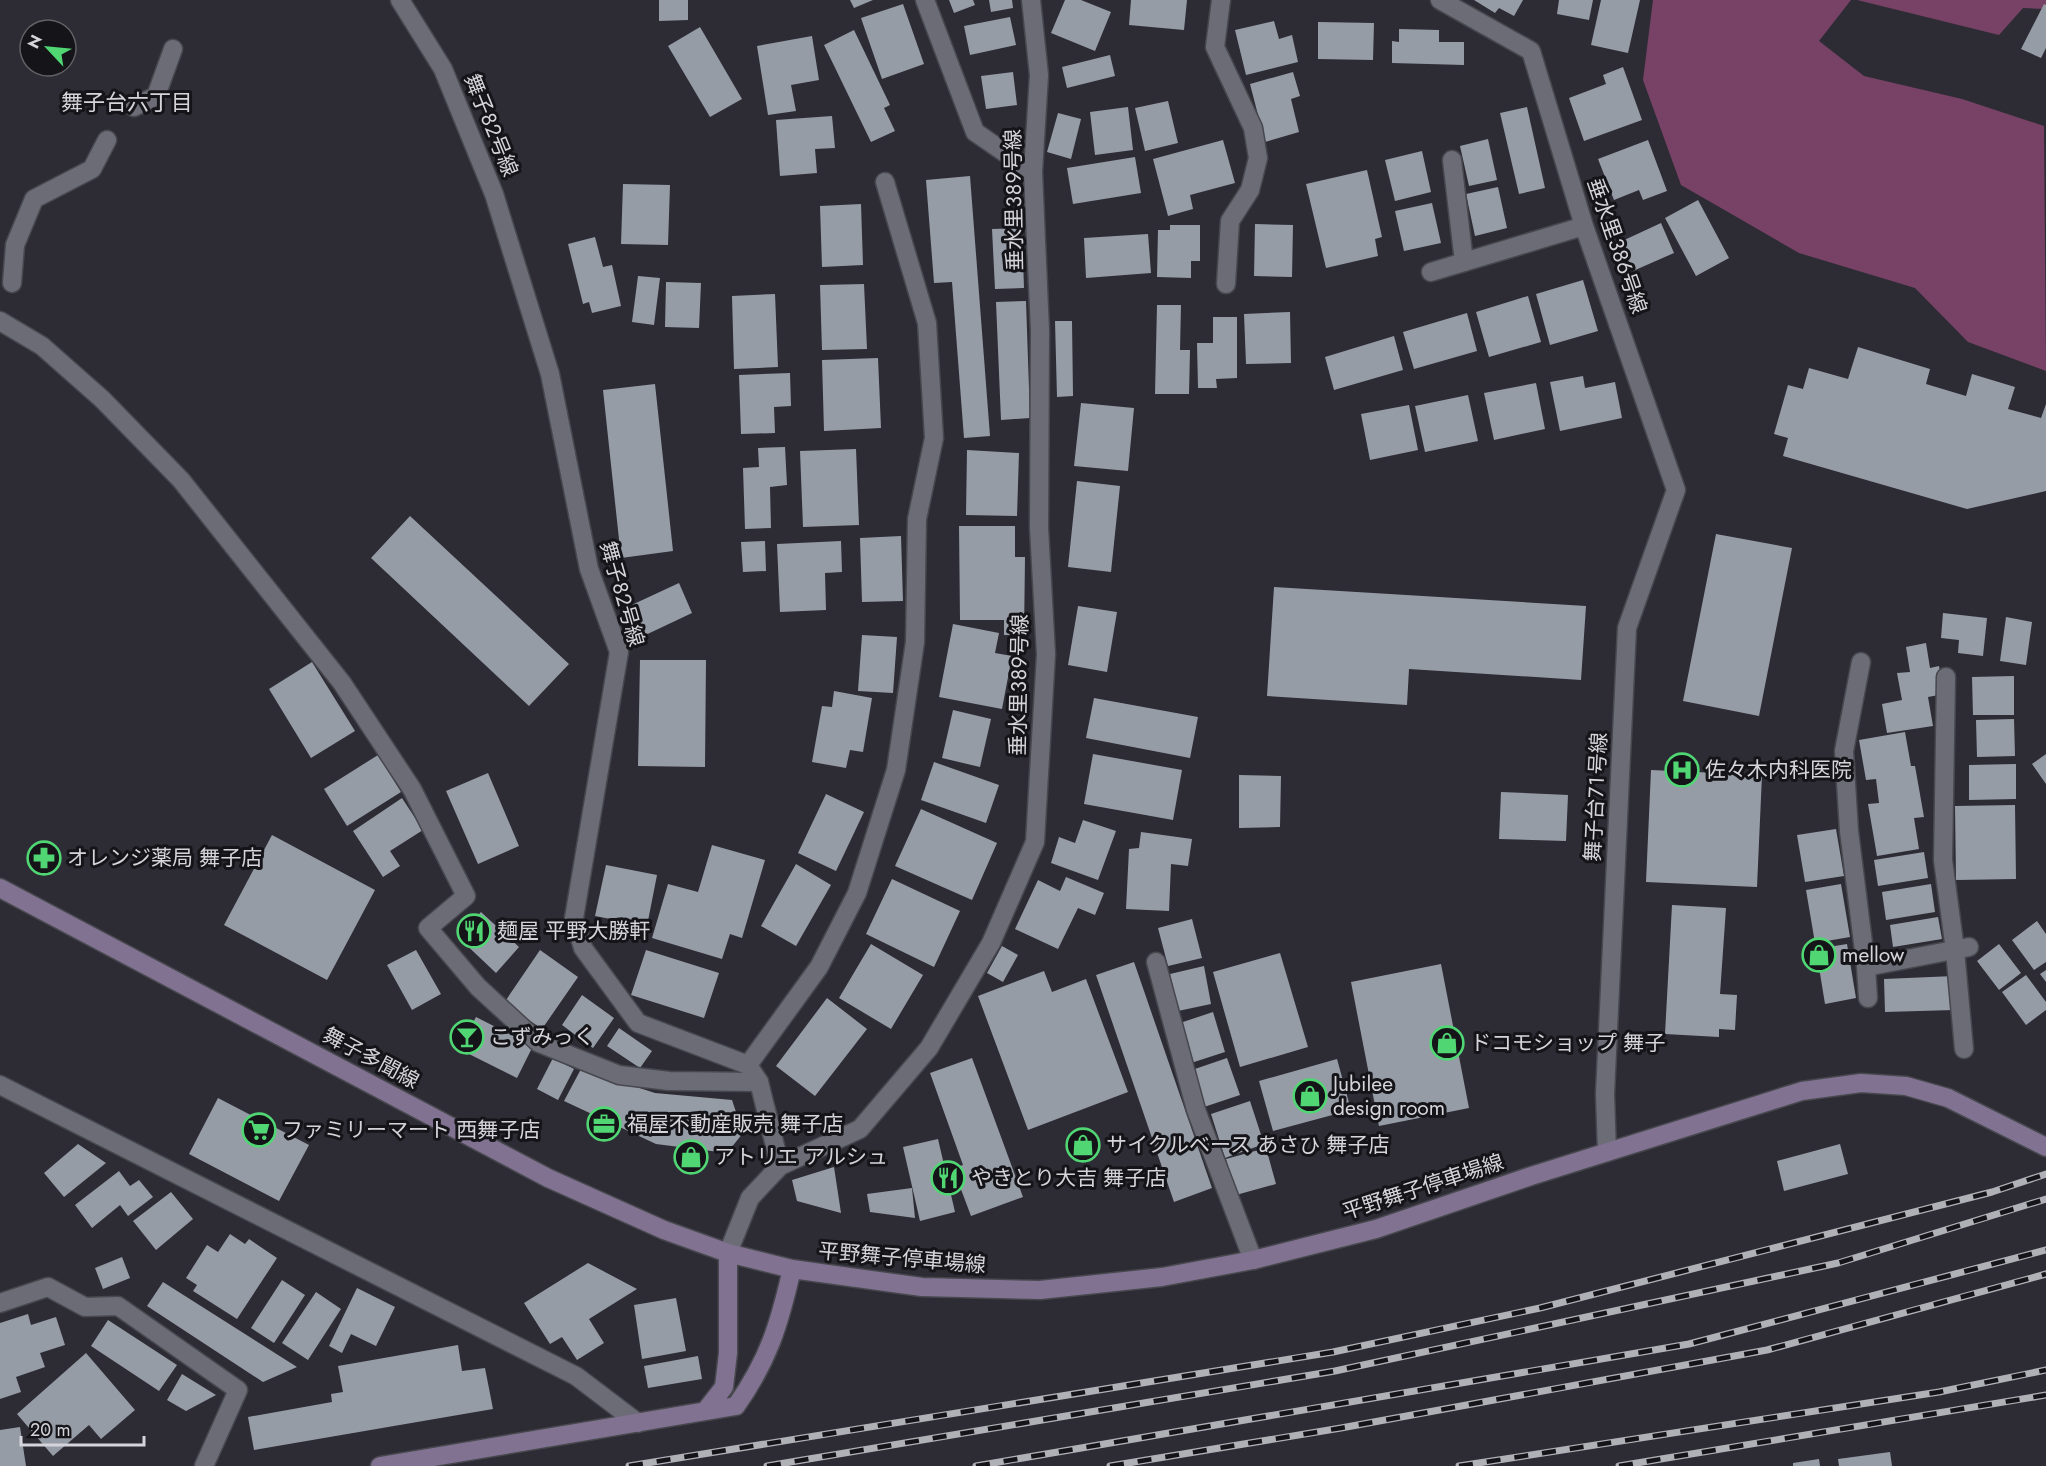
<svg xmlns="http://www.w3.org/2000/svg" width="2046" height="1466" font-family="Jost,'Noto Sans JP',sans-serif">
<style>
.green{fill:#774265}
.building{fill:#969ca6}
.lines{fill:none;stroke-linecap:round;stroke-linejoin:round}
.lane-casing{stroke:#47474e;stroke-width:21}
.street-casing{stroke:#47474e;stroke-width:21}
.secondary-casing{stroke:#47474e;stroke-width:21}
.lane{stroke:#6c6c77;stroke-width:18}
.street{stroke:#6c6c77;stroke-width:18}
.secondary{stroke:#807290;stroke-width:18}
.rail-casing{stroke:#b0b0b7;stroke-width:7}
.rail{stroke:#151519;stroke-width:4.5;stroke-dasharray:14;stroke-linecap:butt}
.labels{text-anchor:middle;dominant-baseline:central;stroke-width:6;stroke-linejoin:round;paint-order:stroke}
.street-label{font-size:21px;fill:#d4d4da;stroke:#151519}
.poi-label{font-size:21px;fill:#d4d4da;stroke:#151519;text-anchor:start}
.neighbourhood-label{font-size:22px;fill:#d4d4da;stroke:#151519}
</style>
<rect width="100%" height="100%" fill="#2d2c35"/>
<path class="green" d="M1653,0h198l-32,41 45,35 98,23 82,27 2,245 -78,-29 -53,-54 -116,-35 -118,-68 -38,-105z
M1857,0h189v9l-23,-1 -24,27z"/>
<path class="building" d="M659,0h29v20l-29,1z
M850,0h23l-19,8z
M949,0h24l2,5 -21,8z
M989,0h23l1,8 -22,4z
M1065,0h16l30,12 -16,39 -44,-18z
M1131,0h56l-3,30 -55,-5z
M1474,0h49l-9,16 -15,-8 -4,5z
M1559,0h34l-4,20 -32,-6z
M1601,0h39l-12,53 -37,-8z
M903,4l21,60 -42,15 -21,-61z
M2044,4l2,1v43l-5,10 -20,-9z
M1010,17l6,28 -46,10 -6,-29z
M1274,21l5,18 13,-4 6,27 -52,13 -11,-45z
M1318,22l56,1 -1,37 -55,-1z
M700,27l42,72 -32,18 -42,-71z
M1399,29l40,1v12h25v23l-72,-2v-22l7,1z
M854,30l36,75 -6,3 11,23 -24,11 -47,-97z
M812,36l7,44 -28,5 5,26 -28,4 -11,-69z
M1110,55l5,21 -48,12 -5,-21z
M1623,67l19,53 -58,21 -15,-43 37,-14 -3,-9z
M1013,72l4,33 -31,4 -5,-33z
M1293,72l7,24 -9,3 8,33 -34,10 -15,-58z
M1168,101l10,42 -33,8 -10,-43z
M1128,107l5,43 -38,5 -5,-43z
M1527,107l18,81 -26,6 -19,-81z
M1058,113l23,6 -10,40 -24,-7z
M832,116l3,32 -20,1 2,24 -37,3 -4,-56z
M1488,139l9,41 -28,6 -9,-40z
M1223,140l12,43 -45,12 3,14 -25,7 -15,-57z
M1648,140l19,51 -24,9 -4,-10 -25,10 -16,-41z
M1422,151l9,41 -36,9 -10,-41z
M1135,157l6,36 -68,11 -6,-36z
M1367,170l15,67 -7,2 3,17 -52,12 -20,-84z
M970,176l20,260 -26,2 -12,-156 -18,1 -8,-103z
M623,184l47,1 -2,60 -47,-1z
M1498,187l9,41 -32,8 -9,-42z
M1698,200l31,58 -33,18 -31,-58z
M1432,203l9,40 -37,8 -9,-40z
M861,204l2,61 -41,2 -2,-61z
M1661,223l13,30 -41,18 -13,-29z
M1255,224l38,1 -1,52 -38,-1z
M1170,225h30v36h-9v17l-34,-1 1,-47h12z
M1022,228l2,60 -29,1 -3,-60z
M1148,234l3,39 -65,5 -2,-40z
M595,237l8,30 9,-2 9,41 -29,7 -3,-11 -6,2 -15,-60z
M638,276l22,2 -6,47 -22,-3z
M1583,280l15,51 -48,14 -14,-51z
M666,282l35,1 -2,45 -34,-1z
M864,284l3,65 -45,1 -2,-65z
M775,294l3,73 -44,2 -2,-73z
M1528,296l13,46 -52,15 -13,-45z
M1026,301l4,117 -29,2 -5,-118z
M1157,305h24l-1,45h10l-1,44h-34z
M1290,312l1,51 -45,1 -2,-50z
M1467,313l10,38 -63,18 -11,-37z
M1213,317h24v61l-21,1 1,9h-19l-1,-45h16z
M1055,321h17l1,75 -16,1z
M1394,336l9,34 -69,20 -9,-33z
M1858,347l72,22 -4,15 40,12 6,-22 43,13 -7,22 33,9 5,-14v87l-79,18 -184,-53 5,-18 -14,-4 14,-49 15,4 6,-21 39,11z
M878,358l3,70 -57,3 -2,-71z
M790,373l1,33 -17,1 1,26 -34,1 -2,-59z
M1583,376l2,12 30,-6 7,36 -62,13 -10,-49z
M1536,383l9,46 -51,11 -10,-47z
M655,384l18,167 -52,7 -18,-168z
M1468,395l10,46 -53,11 -10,-46z
M1081,403l53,5 -6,63 -54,-5z
M1409,405l9,45 -48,10 -9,-46z
M785,447l2,38 -17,2 1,41 -26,1 -2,-61 16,-1 -1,-19z
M856,449l3,76 -56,2 -3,-76z
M967,450l52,3 -2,63 -51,-1z
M1077,481l43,5 -9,86 -43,-5z
M410,516l159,148 -40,42 -158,-148z
M959,526h56v31h10l-1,78h-20v-15h-44z
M1716,534l76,14 -33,168 -76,-15z
M901,536l2,65 -41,1 -2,-64z
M765,541l1,30 -23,1 -2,-30z
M841,541l1,31 -17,1 1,37 -46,2 -3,-68z
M679,583l13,30 -55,26 -14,-30z
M1274,587l312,19 -5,74 -172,-11 -2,36 -140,-9z
M1078,606l39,6 -10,60 -39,-7z
M1943,613l44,5 -4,38 -25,-3 1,-13 -18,-2z
M2006,617l26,5 -6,43 -26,-4z
M953,624l46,9 -4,20 17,3 -10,53 -63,-12z
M862,635l35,2 -4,56 -35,-2z
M1926,643l4,25 9,-2 5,28 -16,3 5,29 -46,7 -5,-29 20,-4 -5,-27 13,-1 -4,-25z
M640,660h66l-1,107 -67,-1z
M312,662l43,69 -44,27 -42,-69z
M2014,676v39h-41l-1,-38z
M834,691l38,7 -9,54 -13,-2 -4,18 -34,-6 10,-56 10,1z
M1094,698l104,19 -8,41 -104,-20z
M953,710l38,9 -11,48 -38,-9z
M2014,719l1,37 -38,1 -1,-37z
M1905,732l6,34h4l9,51 -10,1 5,31 -42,7 -9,-52 11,-1 -3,-24 -10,1 -7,-40z
M1093,754l89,16 -9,50 -89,-16z
M2046,754v30l-14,-20z
M378,755l23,37 -54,34 -23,-37z
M934,762l65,23 -13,38 -65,-23z
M2016,764v35l-47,1v-35z
M1651,770l111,5 -5,112 -111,-5z
M488,773l31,73 -41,18 -32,-73z
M1239,775l42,1 -1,51 -41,1z
M1501,792l67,3 -2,46 -67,-2z
M826,794l38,18 -28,59 -38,-18z
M402,798l21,32 -33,21 10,15 -17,11 -30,-46z
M2015,805l1,74 -60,1 -1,-74z
M921,809l76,34 -25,57 -77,-34z
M1083,820l33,11 -18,49 -47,-17 8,-26 16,6z
M1836,829l8,47 -39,6 -8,-47z
M1141,832l51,7 -4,27 -17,-2 -2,47 -43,-2 3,-60 10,-1z
M272,835l103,55 -48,90 -103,-55z
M712,845l53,15 -23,78 -12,-4 -8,25 -70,-21 16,-54 30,8z
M1924,852l4,26 -50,8 -4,-26z
M796,864l35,21 -35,61 -35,-20z
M606,865l51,10 -10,51 -52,-10z
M1066,877l38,16 -9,22 -17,-7 -20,41 -43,-20 23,-49 22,11z
M892,879l68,32 -26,56 -68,-33z
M1841,884l9,53 -35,6 -9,-53z
M1931,884l4,28 -49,8 -4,-28z
M1672,905l54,3 -6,86 17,1 -2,35 -16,-1v8l-54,-3z
M481,912l38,35 -23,26 -38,-36z
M1938,917l4,22 -49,8 -3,-22z
M1192,919l10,39 -34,8 -10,-38z
M2037,921l9,13v28l-12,8 -22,-30z
M871,944l52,31 -32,54 -52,-31z
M1847,944l9,54 -31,6 -9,-55z
M1999,944l22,29 -22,17 -22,-29z
M1002,946l16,9 -15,27 -16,-9z
M416,950l25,44 -29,16 -25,-45z
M540,950l38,27 -36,52 -38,-26z
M646,950l73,23 -15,45 -73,-23z
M1280,953l28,94 -68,20 -27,-95z
M1134,962l78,226 -38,14 -78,-227z
M1441,964l28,144 -90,18 -28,-144z
M1204,966l7,38 -33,7 -8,-37z
M2046,970v12l-6,-8z
M1044,971l8,21 34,-13 42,113 -100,38 -50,-134z
M2026,975l20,27v8l-20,15 -24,-33z
M1954,976v34l-69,2 -1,-33z
M582,995l32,23 -21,30 -31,-23z
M827,998l40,31 -52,67 -39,-30z
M1213,1012l12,40 -34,11 -11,-40z
M476,1017l57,29 -16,32 -58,-29z
M619,1028l33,23 -12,17 -33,-22z
M553,1058l21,11 -16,31 -21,-11z
M972,1058l51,139 -52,19 -18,-48 10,-3 -33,-92z
M1227,1058l13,37 -36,12 -12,-37z
M1337,1059l14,51 -78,21 -14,-50z
M581,1069l74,24 77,7 11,33 -16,20 -71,-9 -92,-43z
M218,1098l91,47 -30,56 -90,-47z
M1250,1101l14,43 -39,14 -14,-44z
M938,1139l17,73 -35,9 -17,-74z
M78,1144l28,19 -42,34 -20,-24z
M1840,1144l8,30 -64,17 -7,-30z
M1266,1148l10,36 -40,11 -10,-36z
M834,1167l7,46 -44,-12 -5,-21z
M119,1171l11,15 9,-6 14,17 -25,19 -8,-11 -28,23 -17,-23z
M912,1188l3,30 -45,-6 -3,-18z
M171,1192l22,27 -37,31 -23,-29z
M230,1234l15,10 4,-5 28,19 -40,61 -44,-28 4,-6 -11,-7 21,-33 11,7z
M122,1257l8,21 -27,11 -8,-21z
M588,1263l49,26 -48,30 15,24 -27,17 -15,-23 -12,7 -26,-41z
M282,1280l23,15 -31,48 -23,-15z
M163,1282l134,85 -34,15 -116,-76z
M357,1288l38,19 -19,39 -25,-12 -9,19 -13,-7z
M316,1292l25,17 -33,51 -26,-17z
M676,1298l10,53 -44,8 -8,-54z
M28,1314l3,11 25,-8 9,28 -25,8 5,14 -29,10 5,15 -21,7v-76z
M108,1320l69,45 -18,26 -68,-45z
M458,1345l4,26 23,-3 8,41 -239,41 -6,-33 84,-15 -1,-8 12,-2 -5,-26z
M86,1353l49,57 -34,29 -12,-14 -36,31 -36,-42z
M698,1356l4,23 -54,9 -4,-22z
M182,1374l34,21 -30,16 -19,-11z
M20,1427l6,39h-26v-36z
M1890,1452l2,14h-53l-1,-7z
M1819,1459l1,7h-27v-3z"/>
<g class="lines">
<g class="lane-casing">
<path id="lane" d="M134,107l22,-11 17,-47
M1452,160l12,102
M12,283l3,-38 19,-46 58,-30 15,-29
M0,321l42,25 60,53 79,81 161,203 70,106 54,107 -38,32 50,59 61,56 80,32 50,6 90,1
M1861,662l-17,89 5,80 17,136
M1946,677l-3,183 12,90 9,99
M1156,962l40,148 57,150
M1868,998l-2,-31 103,-20"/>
</g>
<g class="street-casing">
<path id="street" d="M400,0l43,69 51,125 56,180 39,195 30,83 -45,266 9,30 55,75 110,42 11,17 21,84
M925,0l50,132 58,40
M1221,0l-6,47 38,81 5,30 -8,32 -20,31 -4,63
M1440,0l91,51 53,175 92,264 -49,138 -22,466 2,58
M1431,272l153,-46
M748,1065l71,-98 38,-74 39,-123 19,-128 2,-123 17,-81 -7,-115 -42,-141
M0,1085l576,291 62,47
M728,1253l22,-55 30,-32 80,-37 69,-81 62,-105 44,-101 11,-188 -7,-126 1,-197 -7,-159 6,-97 -8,-75
M0,1303l48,-16 37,20 33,-1 120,84 -34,76"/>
</g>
<g class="secondary-casing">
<path id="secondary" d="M0,888l548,290 116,52 64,23 64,16 130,18 118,3 122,-13 91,-17 123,-31 155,-53 271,-85 59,-8 45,3 42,12 98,49
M706,1410l18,-23 4,-34v-100
M380,1466l356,-60c33,-47 43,-81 56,-137"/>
</g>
<use href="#lane" class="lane"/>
<use href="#street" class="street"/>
<use href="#secondary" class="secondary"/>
<g class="rail-casing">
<path id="rail" d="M629,1466l704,-114 207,-44 452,-116 54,-18
M767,1466l568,-95 503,-108 208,-64
M976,1466l713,-122 357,-94
M1110,1466l231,-38 426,-78 279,-76
M1459,1466l480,-74 107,-22
M1619,1466l427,-71"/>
</g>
<use href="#rail" class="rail"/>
</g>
<defs>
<g id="hospital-ring" transform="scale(1.725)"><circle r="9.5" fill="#151519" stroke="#51d674" stroke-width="1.5"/><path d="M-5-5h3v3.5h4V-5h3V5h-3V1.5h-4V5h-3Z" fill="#51d674"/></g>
<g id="pharmacy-ring" transform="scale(1.725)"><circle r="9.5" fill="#151519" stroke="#51d674" stroke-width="1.5"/><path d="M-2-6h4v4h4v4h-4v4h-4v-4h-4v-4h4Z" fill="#51d674"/></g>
<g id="restaurant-ring" transform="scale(1.725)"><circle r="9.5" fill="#151519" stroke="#51d674" stroke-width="1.5"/><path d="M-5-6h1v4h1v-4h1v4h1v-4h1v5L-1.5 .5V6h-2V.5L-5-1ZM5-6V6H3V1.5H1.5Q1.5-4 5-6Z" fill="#51d674"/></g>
<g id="shop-ring" transform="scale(1.725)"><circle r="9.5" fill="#151519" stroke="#51d674" stroke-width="1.5"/><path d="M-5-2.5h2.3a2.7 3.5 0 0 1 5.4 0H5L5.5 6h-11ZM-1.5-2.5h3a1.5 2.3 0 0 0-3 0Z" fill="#51d674"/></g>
<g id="bar-ring" transform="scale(1.725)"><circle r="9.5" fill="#151519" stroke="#51d674" stroke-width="1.5"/><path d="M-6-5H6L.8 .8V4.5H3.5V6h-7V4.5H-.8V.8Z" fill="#51d674"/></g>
<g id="office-ring" transform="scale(1.725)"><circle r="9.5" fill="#151519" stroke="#51d674" stroke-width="1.5"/><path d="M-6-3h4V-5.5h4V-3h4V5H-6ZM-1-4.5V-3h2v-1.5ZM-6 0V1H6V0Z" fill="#51d674"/></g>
<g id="supermarket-ring" transform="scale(1.725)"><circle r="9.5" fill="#151519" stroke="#51d674" stroke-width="1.5"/><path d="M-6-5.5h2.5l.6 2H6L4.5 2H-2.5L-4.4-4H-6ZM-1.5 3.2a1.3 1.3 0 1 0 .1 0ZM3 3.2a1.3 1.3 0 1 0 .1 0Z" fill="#51d674"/></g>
</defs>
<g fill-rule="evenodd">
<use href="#hospital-ring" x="1682" y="770"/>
<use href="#pharmacy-ring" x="44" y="858"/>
<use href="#restaurant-ring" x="474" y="931"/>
<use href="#shop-ring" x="1819" y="955"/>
<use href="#bar-ring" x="467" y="1037"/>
<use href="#shop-ring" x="1447" y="1043"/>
<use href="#shop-ring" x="1310" y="1096"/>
<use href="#office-ring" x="604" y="1124"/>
<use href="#supermarket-ring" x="259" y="1130"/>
<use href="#shop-ring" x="1083" y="1145"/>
<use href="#shop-ring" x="691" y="1157"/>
<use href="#restaurant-ring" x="948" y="1178"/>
</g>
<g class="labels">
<g class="street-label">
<text transform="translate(491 125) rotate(68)">舞子８２号線</text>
<text transform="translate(1014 200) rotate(-91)">垂水里３８９号線</text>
<text transform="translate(1617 246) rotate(71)">垂水里３８６号線</text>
<text transform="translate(622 594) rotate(74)">舞子８２号線</text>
<text transform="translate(1019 685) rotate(-89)">垂水里３８９号線</text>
<text transform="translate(1596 797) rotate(-87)">舞子台７１号線</text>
<text transform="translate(371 1058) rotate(28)">舞子多聞線</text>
<text transform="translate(1423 1187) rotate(-18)">平野舞子停車場線</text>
<text transform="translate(902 1258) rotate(5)">平野舞子停車場線</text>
</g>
<g class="poi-label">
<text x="1705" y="770">佐々木内科医院</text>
<text x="67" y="858">オレンジ薬局 舞子店</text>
<text x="497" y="931">麺屋 平野大勝軒</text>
<text x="1842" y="955">mellow</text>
<text x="490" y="1037">こずみっく</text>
<text x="1470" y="1043">ドコモショップ 舞子</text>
<text x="1333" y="1084">Jubilee<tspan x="1333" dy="24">design room</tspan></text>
<text x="627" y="1124">福屋不動産販売 舞子店</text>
<text x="282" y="1130">ファミリーマート 西舞子店</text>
<text x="1106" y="1145">サイクルベース あさひ 舞子店</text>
<text x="714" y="1157">アトリエ アルシュ</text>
<text x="971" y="1178">やきとり大吉 舞子店</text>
</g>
<g class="neighbourhood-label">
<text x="127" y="102">舞子台六丁目</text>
</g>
</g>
<g transform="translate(48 48) rotate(296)"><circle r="28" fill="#151519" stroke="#616166" stroke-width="1.5"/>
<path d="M0-4.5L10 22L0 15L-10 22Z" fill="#51d674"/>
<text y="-9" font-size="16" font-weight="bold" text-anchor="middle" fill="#d4d4da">N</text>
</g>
<path d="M21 1436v9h123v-9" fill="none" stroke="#d4d4da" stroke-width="3"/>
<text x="30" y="1436" font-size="18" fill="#d4d4da" stroke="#151519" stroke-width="4.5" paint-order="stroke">20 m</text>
</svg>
